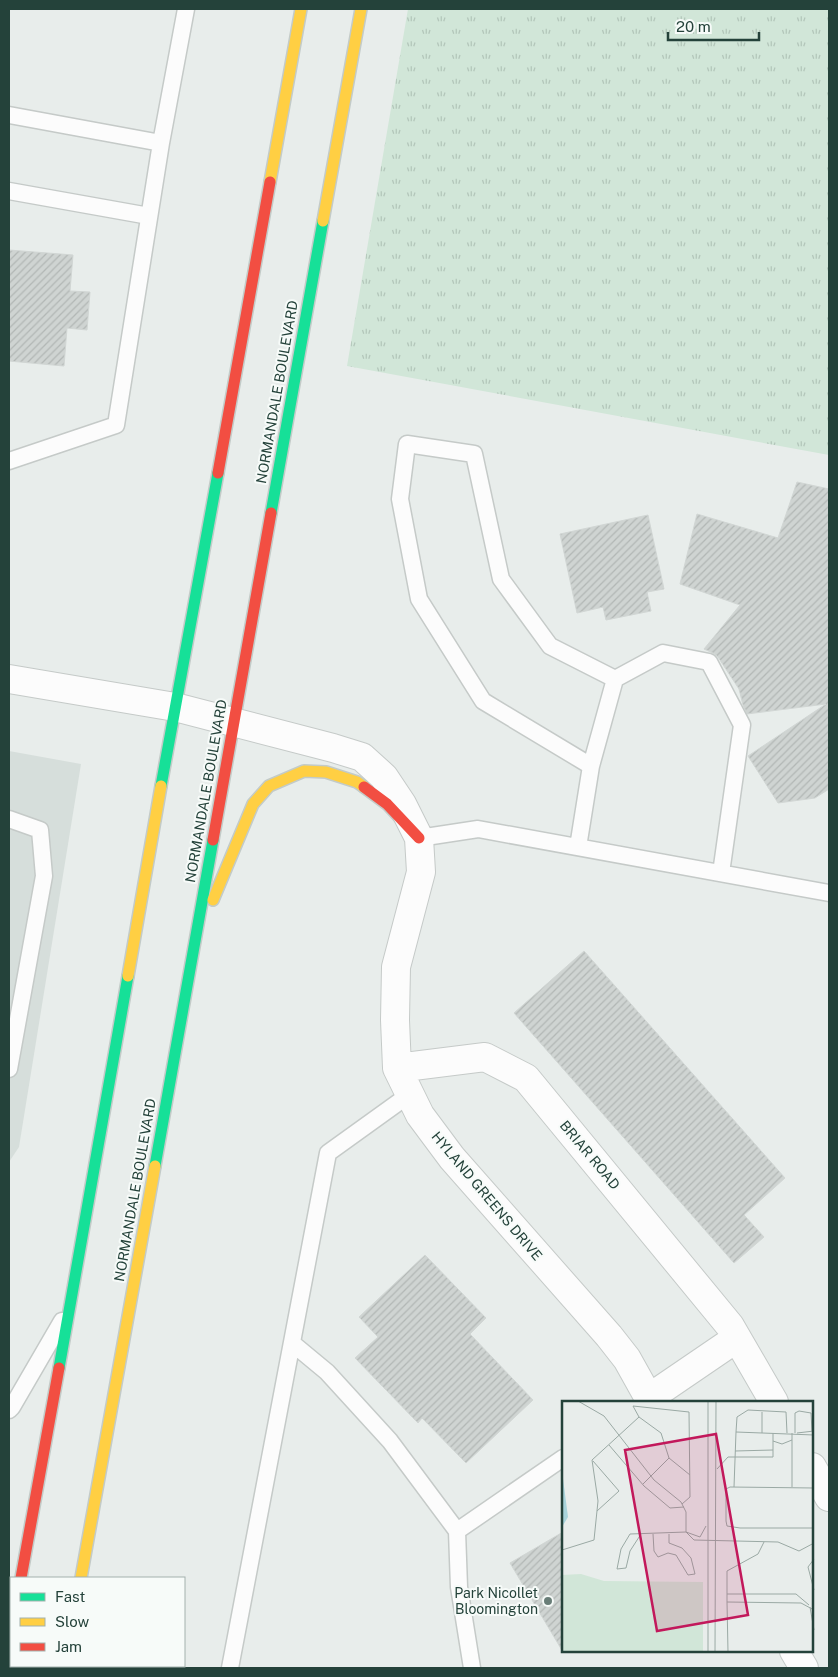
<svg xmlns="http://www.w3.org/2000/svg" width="838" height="1677" font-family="'Public Sans',sans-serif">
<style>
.built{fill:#d6dedb}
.grass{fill:url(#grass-tufts)}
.building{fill:url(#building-hatch);stroke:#d1d6d4}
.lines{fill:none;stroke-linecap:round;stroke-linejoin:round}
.lane-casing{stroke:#c5cac8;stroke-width:19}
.street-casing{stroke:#c5cac8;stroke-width:30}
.fast-casing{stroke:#c3cbc8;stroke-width:14}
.slow-casing{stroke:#c3cbc8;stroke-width:14}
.jam-casing{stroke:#c3cbc8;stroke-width:14}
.lane{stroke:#fcfcfc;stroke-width:16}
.street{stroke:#fcfcfc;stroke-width:28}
.fast{stroke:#16e098;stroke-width:11}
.slow{stroke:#ffcf43;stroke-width:11}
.jam{stroke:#f24e42;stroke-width:11}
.poi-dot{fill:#697e78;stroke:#f7fbf9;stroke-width:2}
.labels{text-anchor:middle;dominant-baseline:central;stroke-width:4;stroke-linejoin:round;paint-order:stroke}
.street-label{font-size:14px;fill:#24423a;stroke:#f7fbf9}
.poi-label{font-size:14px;fill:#24423a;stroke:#f7fbf9;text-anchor:end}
.inset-road{fill:none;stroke:#9aa9a4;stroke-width:1}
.view{fill:#c2185b;fill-opacity:0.15;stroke:#c2185b;stroke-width:2.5}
.inset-edge{fill:none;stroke:#24423a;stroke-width:2.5}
</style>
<defs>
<pattern id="grass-tufts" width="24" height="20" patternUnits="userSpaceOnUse" patternTransform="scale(1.25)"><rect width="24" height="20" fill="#d1e6d8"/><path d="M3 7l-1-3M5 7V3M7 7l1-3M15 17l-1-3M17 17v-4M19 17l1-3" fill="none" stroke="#b3c6ba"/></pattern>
<pattern id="building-hatch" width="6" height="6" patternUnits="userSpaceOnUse" patternTransform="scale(1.25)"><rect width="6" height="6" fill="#cfd4d2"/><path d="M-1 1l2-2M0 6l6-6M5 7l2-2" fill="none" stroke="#b2b7b5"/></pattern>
</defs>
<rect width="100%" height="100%" fill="#e8edeb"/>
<path class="built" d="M9,751l72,13 -62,383 -10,15z"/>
<path class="grass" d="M408,9h421v446l-482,-89z"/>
<path class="building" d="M9,250l64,5 -3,36 20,1 -3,38 -20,-2 -3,38 -55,-5z
M797,482l32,7v300l-14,9 -37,5 -30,-47 78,-52 -79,10 -4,-9 -4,-16 -21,-32 -3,-3 -11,-5 36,-44 -60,-21 17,-70 81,24z
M648,515l16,74 -17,3 4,19 -45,9 -3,-13 -26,6 -17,-79z
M584,951l201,227 -41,37 20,22 -30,26 -220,-250z
M425,1255l61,63 -16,16 63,66 -67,63 -44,-45 -4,5 -63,-65 23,-21 -19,-20z
M563,1532v120l-53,-89z"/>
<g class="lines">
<g class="lane-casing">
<path id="lane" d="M9,115l152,28 25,-134
M9,191l140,25
M9,461l107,-36 45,-282
M591,766l24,-87
M9,819l31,11 4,46 -35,193
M419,838l59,-9 351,64
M578,847l13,-81 -108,-65 -64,-102 -19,-100 7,-55 67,10 27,125 49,67 65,33 48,-26 46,9 33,63 -21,148
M292,1343l35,29 63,69 67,90
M9,1410l3,-3 50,-86
M230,1668l98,-515 82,-59
M472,1668l-13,-81 -2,-56 106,-73"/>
</g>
<g class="street-casing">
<path id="street" d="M9,679l166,28 158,41 29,9 22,20 18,27 17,34 2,34 -25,95 -1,53 2,48 23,47 32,43 157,178 18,23 24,43
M397,1068l88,-11 41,21 204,248 44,76
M649,1398l88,-60
M812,1467l17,30
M794,1651l10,17"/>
</g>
<g class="fast-casing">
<path id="fast" d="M271,513l52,-292
M161,786l57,-313
M155,1166l58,-326
M59,1368l69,-392
M9,1643l2,-13"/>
</g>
<g class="slow-casing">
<path id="slow" d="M270,182l31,-173
M323,221l38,-212
M213,900l40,-96 16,-18 35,-15 22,1 31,10 7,5
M128,976l33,-190
M81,1578l74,-412"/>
</g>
<g class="jam-casing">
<path id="jam" d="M218,473l52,-291
M364,787l23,17 32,34
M213,840l58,-327
M21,1578l38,-210
M65,1666v2"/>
</g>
<use href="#lane" class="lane"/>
<use href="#street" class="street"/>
<use href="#fast" class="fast"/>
<use href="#slow" class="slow"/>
<use href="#jam" class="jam"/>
</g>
<circle class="poi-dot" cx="548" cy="1601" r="5"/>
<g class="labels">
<g class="street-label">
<text transform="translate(277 392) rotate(-80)">NORMANDALE BOULEVARD</text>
<text transform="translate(206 791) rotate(-80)">NORMANDALE BOULEVARD</text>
<text transform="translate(590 1155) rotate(50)">BRIAR ROAD</text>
<text transform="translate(135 1190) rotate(-80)">NORMANDALE BOULEVARD</text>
<text transform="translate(487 1196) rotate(50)">HYLAND GREENS DRIVE</text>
</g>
<g class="poi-label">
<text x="538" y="1593">Park Nicollet<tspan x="538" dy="16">Bloomington</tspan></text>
</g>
</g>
<g transform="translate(562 1401)">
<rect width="251" height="251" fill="#e8edeb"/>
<path d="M19,173l23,7 99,1v70h-141v-77z" fill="#d1e6d8"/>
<path d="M0,70l6,46 -6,10z" fill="#a9d4db"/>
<path class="inset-road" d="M16,0l26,15 50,64 27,22 5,10v20l8,8 84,2 21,9 15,-8M146,0v251M200,11v21M77,16l22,16 8,25 -26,26M174,31l1,-15 11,-7 38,2 1,21M233,32v-20l4,-2 12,2 1,18M235,32l17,-2M211,40l9,3 10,-4M47,44l35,41 26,22 14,-1M173,50l38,-1M107,57l21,17M31,60l26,30 -22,20M155,68l11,-12h45v-24M172,86l2,-55 78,3M230,86v-54M252,87l-84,-1 -4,2v32l1,5 13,2h74M124,131l14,5 6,-11M79,133l-11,17 -4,17 -9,1 4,-20 9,-15 56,-2M91,133l1,17 4,6 10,-4 8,2 12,20 7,-1 -4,-16 -9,-10 -13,-5v-9M0,149l32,-10 4,-39 -6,-41 47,-43 -6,-11 56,6 1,85 -8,7M252,158l-6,8 6,23M165,193h69l13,11M165,201v-31l31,-17 6,-12M248,206l4,23M153,251l1,-251M166,251l-1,-50 74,1 13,7"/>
<path class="view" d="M154,33l32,181 -91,16 -32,-181z"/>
<rect width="251" height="251" class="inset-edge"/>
</g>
<rect width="838" height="1677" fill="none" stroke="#24423a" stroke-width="20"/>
<rect x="10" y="1577" width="175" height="90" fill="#f7fbf9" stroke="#a3b1ad"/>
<rect x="20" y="1593" width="25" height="8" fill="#16e098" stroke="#a3b1ad"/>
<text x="55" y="1602" font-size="15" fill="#24423a">Fast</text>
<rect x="20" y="1618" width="25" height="8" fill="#ffcf43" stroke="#a3b1ad"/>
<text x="55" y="1627" font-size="15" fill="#24423a">Slow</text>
<rect x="20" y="1643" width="25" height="8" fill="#f24e42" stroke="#a3b1ad"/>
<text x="55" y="1652" font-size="15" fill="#24423a">Jam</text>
<path d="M668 32v8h91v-8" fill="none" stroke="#24423a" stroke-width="2.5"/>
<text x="676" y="32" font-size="15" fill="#24423a" stroke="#f7fbf9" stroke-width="4" paint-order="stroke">20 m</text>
</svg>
